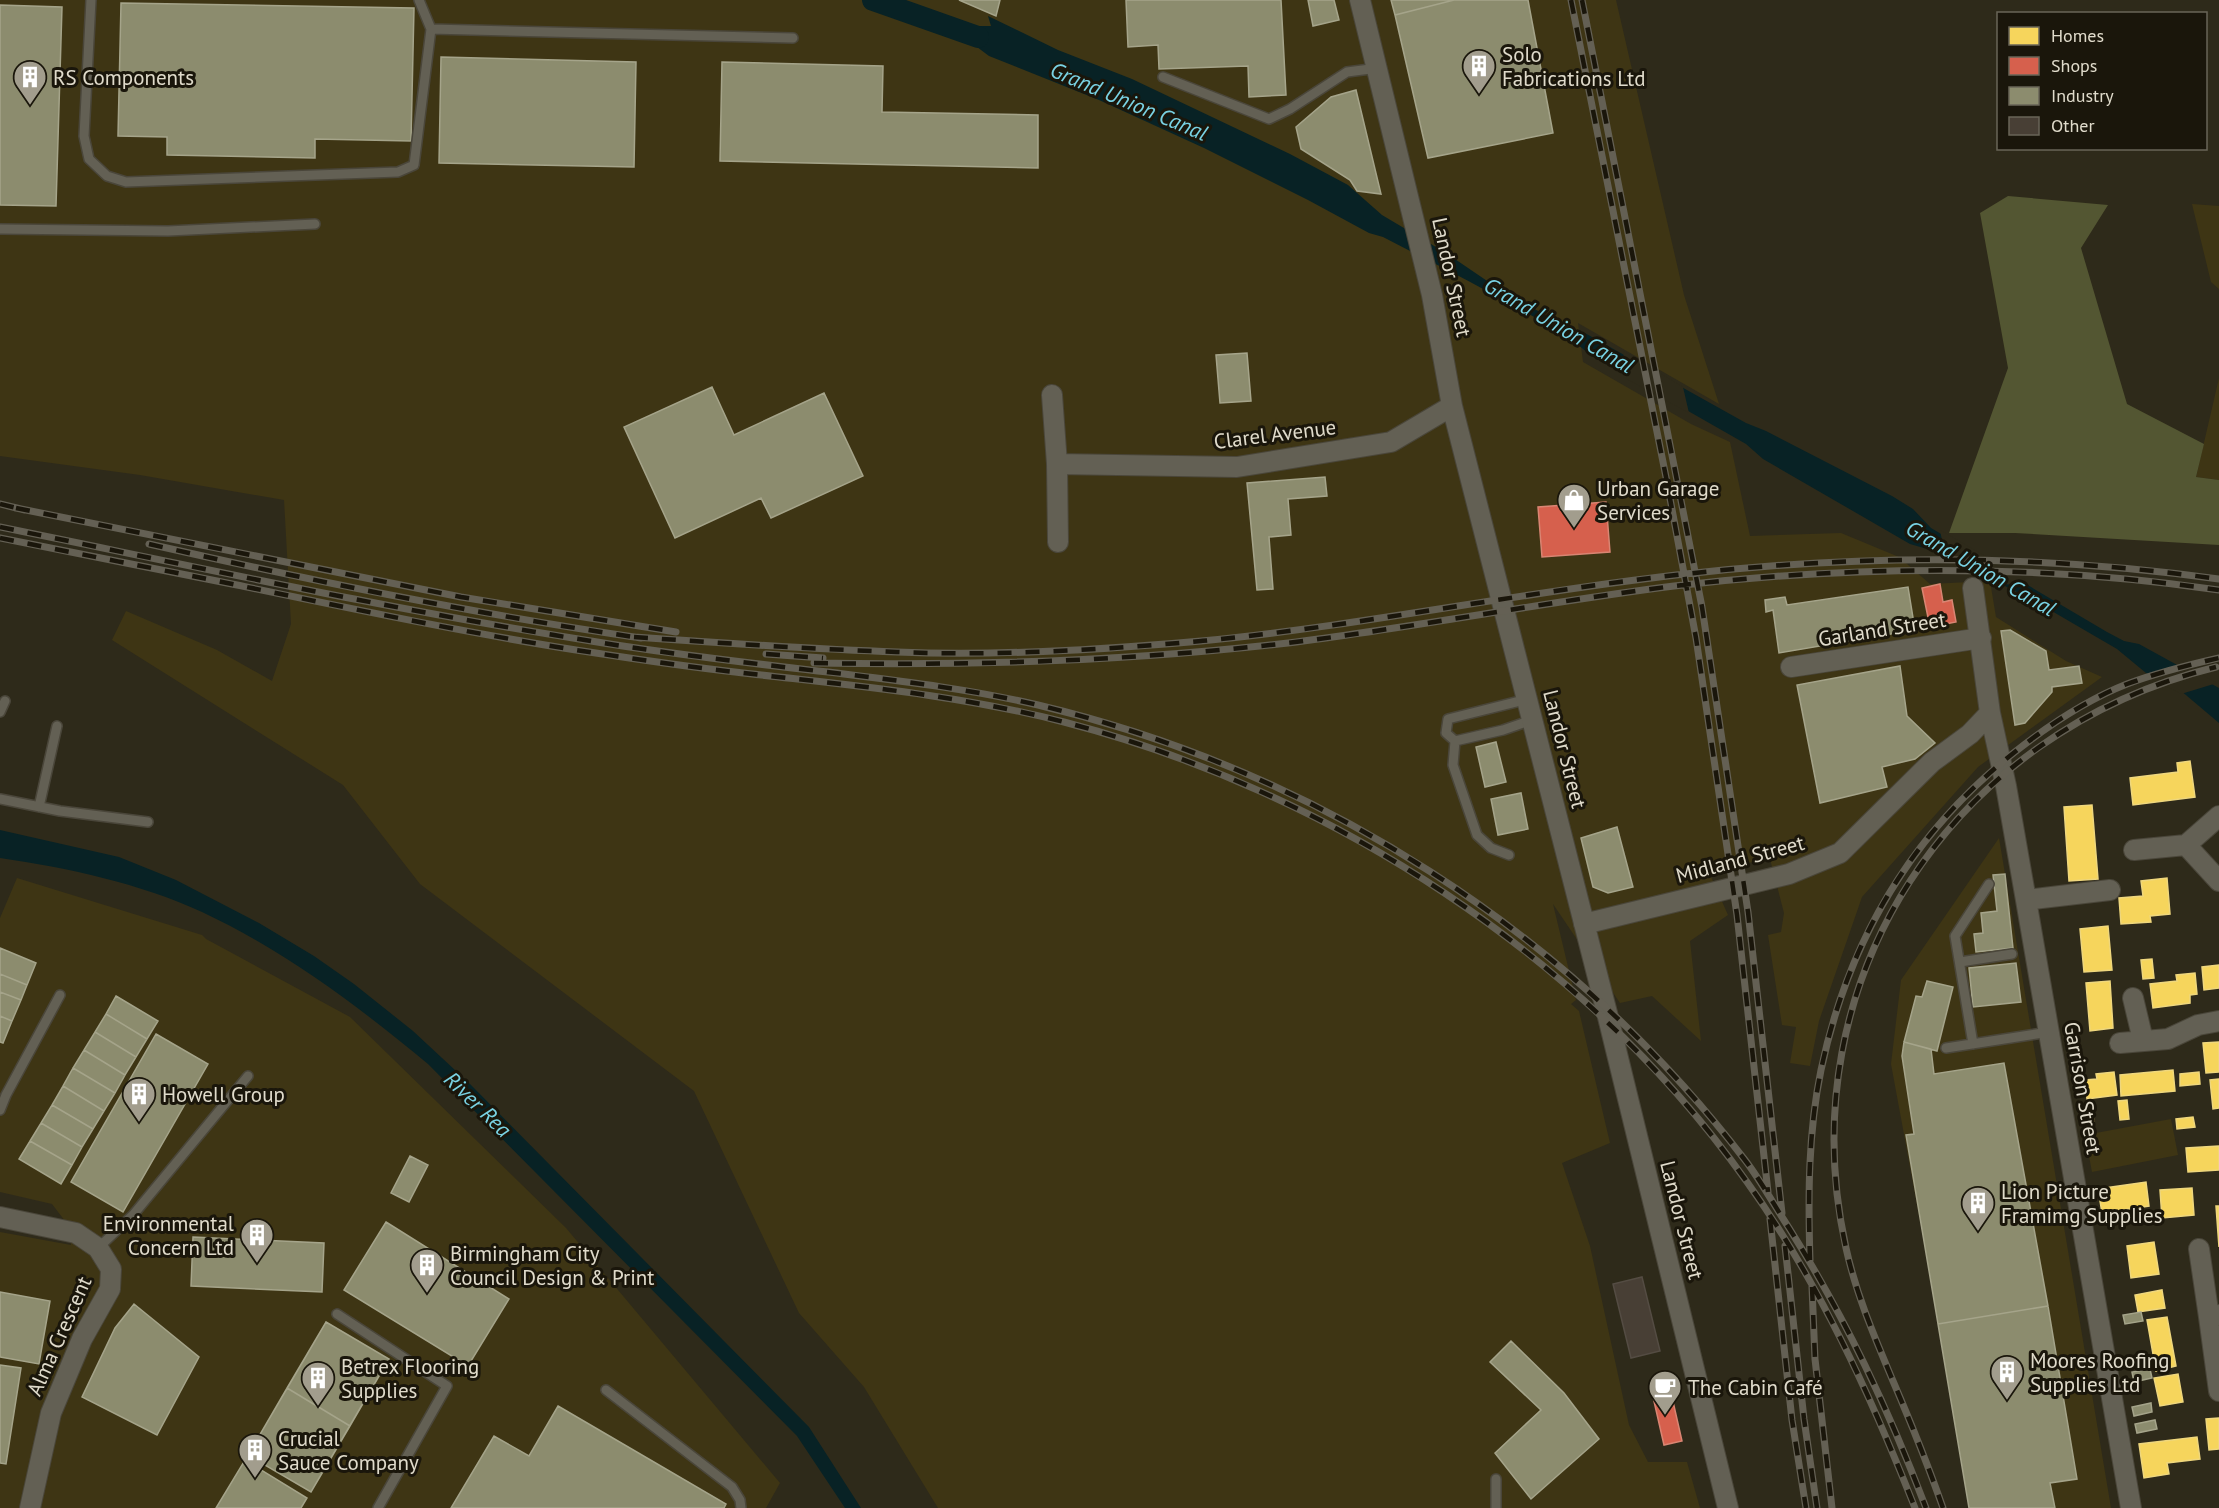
<svg xmlns="http://www.w3.org/2000/svg" width="2219" height="1508" font-family="'PT Sans',sans-serif">
<style>
.built{fill:#3e3514}
.forest{fill:#535632}
.water{fill:#082225}
.pier{fill:#2e2a1a}
.homes{fill:#f6d55c;stroke:#efd77d;stroke-width:1.5}
.shops{fill:#d6604d;stroke:#d98573;stroke-width:1.5}
.industry{fill:#8c8c6e;stroke:#a5a48a;stroke-width:1.5}
.lines{fill:none;stroke-linecap:round;stroke-linejoin:round}
.canal{stroke:#082225;stroke-width:22}
.building{fill:#483f35;stroke:#544c43;stroke-width:1.5}
.lane-casing{stroke:#4a463a;stroke-width:12}
.street-casing{stroke:#4a463a;stroke-width:22}
.lane{stroke:#636054;stroke-width:9}
.street{stroke:#636054;stroke-width:20}
.rail-casing{stroke:#646054;stroke-width:7}
.rail{stroke:#1a160b;stroke-width:4.5;stroke-dasharray:14;stroke-linecap:butt}
.labels{text-anchor:middle;dominant-baseline:central;stroke-width:6;stroke-linejoin:round;paint-order:stroke}
.poi-label{font-size:21px;fill:#e0dbcb;stroke:#1a160b;text-anchor:start}
.street-label{font-size:21px;fill:#e0dbcb;stroke:#1a160b}
.water-label{font-size:22px;font-style:italic;fill:#79d2e3;stroke:#1a160b}
</style>
<rect width="100%" height="100%" fill="#2e2a1a"/>
<path class="built" d="M0,0h1616l68,295 35,109 -141,-81 5,39 108,62 39,18 20,94 91,-3 58,24 31,27 60,-3 6,36 70,44 36,16 -124,90 -116,130 -43,124 -9,45 -20,-3 6,-36 -14,-2 -14,-90 13,-3 3,-19 -14,-54 -62,11 20,45 -38,26 11,100 -49,-45 -32,7 -67,-99 23,96 -5,4 8,7 31,132 -48,20 28,83 39,179 19,37h39l13,46h-762l-74,-121 -65,-74 -105,-222 -274,-207 -77,-99 -231,-145 14,-29 91,39 55,31 19,-57 -7,-124 -144,-25 -140,-19z
M2192,204l27,2v83l-8,-7z
M2219,378v102l-23,-3z
M1999,838l112,670h-138l-82,-444 10,-84z
M17,878l185,57 4,4 144,78 216,211 214,255 -14,25h-766v-276l71,13 -6,-24 -13,-17 -52,-12v-274z
M2171,1119l7,36 -86,17 -7,-37z"/>
<path class="forest" d="M2008,196l100,9 -27,43 46,156 77,40 -8,33 23,3v65l-204,-12h-66l59,-165 -28,-155z"/>
<path class="water" d="M988,16l70,34 74,29 158,75 58,31 34,30 64,38 50,34 81,46 6,-1 163,91 20,8 126,65 21,13 18,19 176,104 17,9 15,3 80,44v35l-39,-33 -34,-17 -29,-24 -79,-46 -97,-50 -31,-9 -147,-85 -17,-15 -156,-89c-21,-19 -44,-32 -69,-45 -45,-26 -92,-49 -138,-73l-14,-4 -61,-33 -104,-52 -105,-48 -110,-44 -28,-21 -14,-4 4,-11 22,6h18z
M0,830l119,27 57,23 83,43 55,33 40,28 59,47 57,53 339,343 52,81h-16l-48,-72 -369,-372c-70,-58 -143,-113 -226,-152 -63,-29 -134,-44 -202,-54z"/>
<path class="pier" d="M1623,351l60,36 6,26 -62,-34z
M1940,530l80,46 13,9 -39,-1 -53,-28h4z
M2184,665l33,18 -36,11 -34,-18z"/>
<path class="homes" d="M2190,761l5,36 -62,8 -3,-27 48,-6 -1,-9z
M2092,805l6,74 -29,2 -5,-74z
M2167,878l3,36 -20,2 1,6 -30,2 -2,-26 24,-2 -2,-15z
M2108,926l4,44 -28,2 -4,-43z
M2152,959l2,19 -11,1 -2,-19z
M2219,965v23l-15,2 -2,-23z
M2195,973l2,21 -7,1v8l-37,5 -3,-24 27,-3 -1,-6z
M2110,981l3,47 -23,3 -4,-48z
M2219,1042v30l-13,1 -3,-30z
M2173,1070l2,21 -54,5 -1,-21z
M2114,1072l3,23 -30,4 -2,-19 12,-1 -1,-5z
M2199,1072l1,12 -20,2v-12z
M2219,1079v29l-6,1 -3,-29z
M2127,1100l2,19 -9,1 -2,-19z
M2091,1104l3,18 -10,1 -3,-18z
M2193,1117l2,10 -18,2 -1,-10z
M2219,1146v24l-31,2 -2,-24z
M2146,1182l3,24 -47,7 -4,-24z
M2192,1188l2,27 -32,3 -2,-28z
M2216,1206h3v41z
M2154,1242l5,32 -28,4 -4,-32z
M2162,1290l3,18 -27,4 -3,-17z
M2167,1317l9,49 -20,5 -9,-51z
M2178,1374l5,28 -23,4 -6,-28z
M2219,1418v31l-10,1 -3,-31z
M2197,1437l3,22 -33,4 2,11 -25,4 -5,-34z"/>
<path class="shops" d="M1606,502l4,50 -68,5 -4,-50z
M1940,584l3,18 9,-2 4,22 -26,5 -8,-39z
M1669,1384l13,57 -18,4 -13,-57z"/>
<path class="industry" d="M959,0h41l-4,16z
M1126,0h155l5,95 -37,2 -1,-31 -89,3 -1,-24 -30,2z
M1308,0h26l5,20 -26,6z
M1391,0h63l-59,15z
M1454,0h74l25,133 -125,25 -33,-143z
M121,3l293,5 -3,133 -96,-2v19l-148,-3v-18l-49,-1z
M0,5l62,2 -6,199 -56,-1z
M441,57l195,5 -2,105 -195,-4z
M722,62l161,4 -1,46 156,3v53l-318,-7z
M1356,90l25,104 -24,-3 -7,-11 -49,-31 -5,-22 35,-30z
M1247,353l4,48 -31,2 -4,-48z
M712,387l22,48 90,-42 39,83 -92,42 -10,-20 -86,40 -51,-111z
M1325,477l2,19 -39,3 3,36 -22,2 4,52 -16,1 -10,-107z
M1908,587l7,43 -136,23 -6,-43 -7,2 -1,-12 20,-3 2,8z
M2010,630l36,21 3,19 30,-4 3,17 -30,4v5l-27,31 -10,2 -14,-94z
M1900,666l7,50 28,27 -20,16 -33,8 5,20 -67,16 -23,-118z
M1496,742l10,40 -21,5 -9,-40z
M1521,793l7,36 -30,6 -7,-36z
M1617,827l16,60 -25,6 -15,-6 -12,-49z
M2005,874l8,74 -37,4 -2,-18 9,-1 -2,-20 16,-2 -4,-36z
M0,948l36,15 -9,22 -27,-11z
M2016,963l5,39 -48,5 -4,-39z
M0,974l27,11 -6,15 -21,-8z
M1927,981l26,6 -16,64 -33,-9 12,-46 6,1z
M0,992l21,8 -9,21 -12,-5z
M116,996l42,25 -11,18 -41,-25z
M106,1014l41,25 -11,18 -41,-25z
M0,1016l12,5 -9,22 -3,-1z
M95,1032l41,25 -11,18 -41,-25z
M156,1034l52,30 -85,148 -52,-30z
M1904,1042l27,7 3,25 70,-11 44,243 -110,18 -32,-189 8,-1 -12,-78z
M84,1050l41,25 -10,18 -42,-25z
M73,1068l42,25 -11,18 -41,-25z
M63,1086l41,25 -11,18 -41,-24z
M52,1105l41,24 -11,18 -41,-24z
M41,1123l41,24 -10,18 -42,-24z
M30,1141l42,24 -11,19 -42,-25z
M410,1156l18,9 -19,37 -18,-9z
M386,1222l123,77 -41,67 -124,-76z
M193,1237l131,6 -2,49 -131,-6z
M0,1292l50,9 -11,63 -39,-7z
M134,1304l65,53 -42,78 -75,-38 33,-69z
M2048,1306l29,173 -27,4 5,25h-86l-31,-184z
M2141,1312l2,9 -18,3 -2,-9z
M326,1322l63,37 -78,133 -63,-37z
M326,1322l63,37 -39,67 -63,-38z
M1511,1341l53,52 35,46 -68,60 -36,-46 46,-43 -51,-48z
M0,1365l21,3 -15,96 -6,-1z
M2150,1369l2,9 -18,4 -2,-10z
M287,1388l63,38 -39,66 -63,-37z
M2151,1403l1,9 -18,4 -2,-9z
M558,1406l168,98 -2,4h-273l43,-72 35,20z
M2155,1420l2,9 -20,4 -2,-9z
M245,1460l62,38 -6,10h-85z"/>
<g class="lines">
<path class="canal" d="M873,0l105,37"/>
</g>
<path class="building" d="M1642,1277l18,74 -29,7 -18,-74z"/>
<g class="lines">
<g class="lane-casing">
<path id="lane" d="M91,0l-7,136 5,23 18,17 19,6 272,-10 16,-7 17,-136 -12,-29
M431,29l362,9
M1163,77l106,42 21,-10 57,-37 31,-4
M0,229l168,2 147,-7
M1528,699l-80,20 -2,14 9,8 48,-11 29,-10
M0,712l5,-11
M1455,741l-2,24 24,70 14,13 18,7
M0,799l60,12 88,11
M39,807l18,-81
M1960,962l52,-8
M1973,1044l-18,-108 34,-52
M1946,1048l103,-16
M0,1110l6,-15 54,-100
M98,1248l35,-33 115,-139
M337,1314l110,72 -69,122
M606,1390l126,97 8,13 1,8
M1496,1508v-29"/>
</g>
<g class="street-casing">
<path id="street" d="M1360,0l72,295 20,111 155,607 121,495
M1052,395l5,69 1,78
M1057,464l180,3 154,-25 61,-36
M1791,667l190,-29
M1990,713l16,73 20,114 105,608
M2186,845l33,36
M2186,845l33,-29
M2134,850l52,-5
M2026,900l84,-10
M1584,924l205,-50 51,-21 92,-91 38,-28 20,-21 -17,-125
M2133,998l10,42
M2120,1043l48,-4 30,-14 21,-4
M0,1217l76,16 22,15 13,21 -1,20 -28,50 -31,74 -21,95
M2199,1249l10,68
M2219,1391l-10,-74 10,-2"/>
</g>
<use href="#lane" class="lane"/>
<use href="#street" class="street"/>
<g class="rail-casing">
<path id="rail" d="M1571,0l95,477 30,161 41,277 31,277
M1582,0l120,607 46,305 34,301
M0,504l25,6
M16,508l445,89 215,35
M0,527c197,40 393,83 591,114 84,14 168,23 253,33 65,8 130,16 194,31 279,66 532,227 707,455 16,21 29,45 44,68 57,91 99,180 137,280
M0,538c79,16 158,31 237,47 112,23 225,47 339,65 52,8 106,16 159,22 110,13 221,22 329,50 266,69 523,235 683,460 72,100 123,212 168,326
M149,544c163,37 327,70 492,94
M634,637c87,6 175,12 263,15 101,4 204,-2 304,-11 159,-15 316,-48 475,-66 182,-21 362,-21 543,4
M766,654l57,4
M814,663c158,3 317,-2 474,-20 129,-16 257,-41 386,-57 182,-21 364,-22 545,4
M1770,1219l22,201 14,88
M1785,1246l19,173 13,89
M1810,1260c-2,-63 -2,-127 11,-190 27,-128 88,-233 190,-315 35,-28 75,-55 116,-71 30,-11 61,-19 92,-26
M1812,1287l3,72 17,149
M1943,1508c-15,-43 -32,-85 -50,-127 -18,-43 -37,-87 -47,-133 -59,-268 106,-516 370,-581"/>
</g>
<use href="#rail" class="rail"/>
</g>
<defs>
<g id="building-pin" transform="scale(1.725)"><path d="M0 17L-7.5 6A9.5 9.5 0 1 1 7.5 6Z" fill="#a29d8d" stroke="#1a160b"/><path d="M-4-6H4V6H1V3H-1V6H-4ZM-2.5-4.3h1.7v1.8h-1.7ZM.8-4.3h1.7v1.8H.8ZM-2.5-1h1.7V.8h-1.7ZM.8-1h1.7V.8H.8Z" fill="#fff"/></g>
<g id="shop-pin" transform="scale(1.725)"><path d="M0 17L-7.5 6A9.5 9.5 0 1 1 7.5 6Z" fill="#a29d8d" stroke="#1a160b"/><path d="M-5-2.5h2.3a2.7 3.5 0 0 1 5.4 0H5L5.5 6h-11ZM-1.5-2.5h3a1.5 2.3 0 0 0-3 0Z" fill="#fff"/></g>
<g id="cafe-pin" transform="scale(1.725)"><path d="M0 17L-7.5 6A9.5 9.5 0 1 1 7.5 6Z" fill="#a29d8d" stroke="#1a160b"/><path d="M-5.5-4.5H6V0H3Q3 3.5 0 3.5H-2.5Q-5.5 3.5-5.5 0ZM3-3.2v2h1.7v-2ZM-6 4.5H4V6H-6Z" fill="#fff"/></g>
</defs>
<g fill-rule="evenodd">
<use href="#building-pin" x="1479" y="66"/>
<use href="#building-pin" x="30" y="77"/>
<use href="#shop-pin" x="1574" y="500"/>
<use href="#building-pin" x="139" y="1094"/>
<use href="#building-pin" x="1978" y="1203"/>
<use href="#building-pin" x="257" y="1235"/>
<use href="#building-pin" x="427" y="1265"/>
<use href="#building-pin" x="2007" y="1372"/>
<use href="#building-pin" x="318" y="1378"/>
<use href="#cafe-pin" x="1665" y="1387"/>
<use href="#building-pin" x="255" y="1450"/>
</g>
<g class="labels">
<g class="poi-label">
<text x="1502" y="54">Solo<tspan x="1502" dy="24">Fabrications Ltd</tspan></text>
<text x="53" y="77">RS Components</text>
<text x="1597" y="488">Urban Garage<tspan x="1597" dy="24">Services</tspan></text>
<text x="162" y="1094">Howell Group</text>
<text x="2001" y="1191">Lion Picture<tspan x="2001" dy="24">Framimg Supplies</tspan></text>
<text x="234" y="1223" text-anchor="end">Environmental<tspan x="234" dy="24">Concern Ltd</tspan></text>
<text x="450" y="1253">Birmingham City<tspan x="450" dy="24">Council Design &amp; Print</tspan></text>
<text x="2030" y="1360">Moores Roofing<tspan x="2030" dy="24">Supplies Ltd</tspan></text>
<text x="341" y="1366">Betrex Flooring<tspan x="341" dy="24">Supplies</tspan></text>
<text x="1688" y="1387">The Cabin Café</text>
<text x="278" y="1438">Crucial<tspan x="278" dy="24">Sauce Company</tspan></text>
</g>
<g class="street-label">
<text transform="translate(1452 277) rotate(78)">Landor Street</text>
<text transform="translate(1275 434) rotate(-7)">Clarel Avenue</text>
<text transform="translate(1882 629) rotate(-9)">Garland Street</text>
<text transform="translate(1565 749) rotate(76)">Landor Street</text>
<text transform="translate(1740 859) rotate(-15)">Midland Street</text>
<text transform="translate(2083 1088) rotate(80)">Garrison Street</text>
<text transform="translate(1682 1220) rotate(76)">Landor Street</text>
<text transform="translate(59 1336) rotate(-66)">Alma Crescent</text>
</g>
<g class="water-label">
<text transform="translate(1129 101) rotate(23)">Grand Union Canal</text>
<text transform="translate(1559 325) rotate(30)">Grand Union Canal</text>
<text transform="translate(1981 568) rotate(30)">Grand Union Canal</text>
<text transform="translate(478 1104) rotate(44)">River Rea</text>
</g>
</g>
<rect x="1997" y="12" width="210" height="138" fill="#1a160b" stroke="#696558" stroke-width="1.5"/>
<rect x="2009" y="27" width="30" height="18" fill="#f6d55c" stroke="#696558" stroke-width="1.5"/>
<text x="2051" y="42" font-size="18" fill="#e0dbcb">Homes</text>
<rect x="2009" y="57" width="30" height="18" fill="#d6604d" stroke="#696558" stroke-width="1.5"/>
<text x="2051" y="72" font-size="18" fill="#e0dbcb">Shops</text>
<rect x="2009" y="87" width="30" height="18" fill="#8c8c6e" stroke="#696558" stroke-width="1.5"/>
<text x="2051" y="102" font-size="18" fill="#e0dbcb">Industry</text>
<rect x="2009" y="117" width="30" height="18" fill="#483f35" stroke="#696558" stroke-width="1.5"/>
<text x="2051" y="132" font-size="18" fill="#e0dbcb">Other</text>
</svg>
